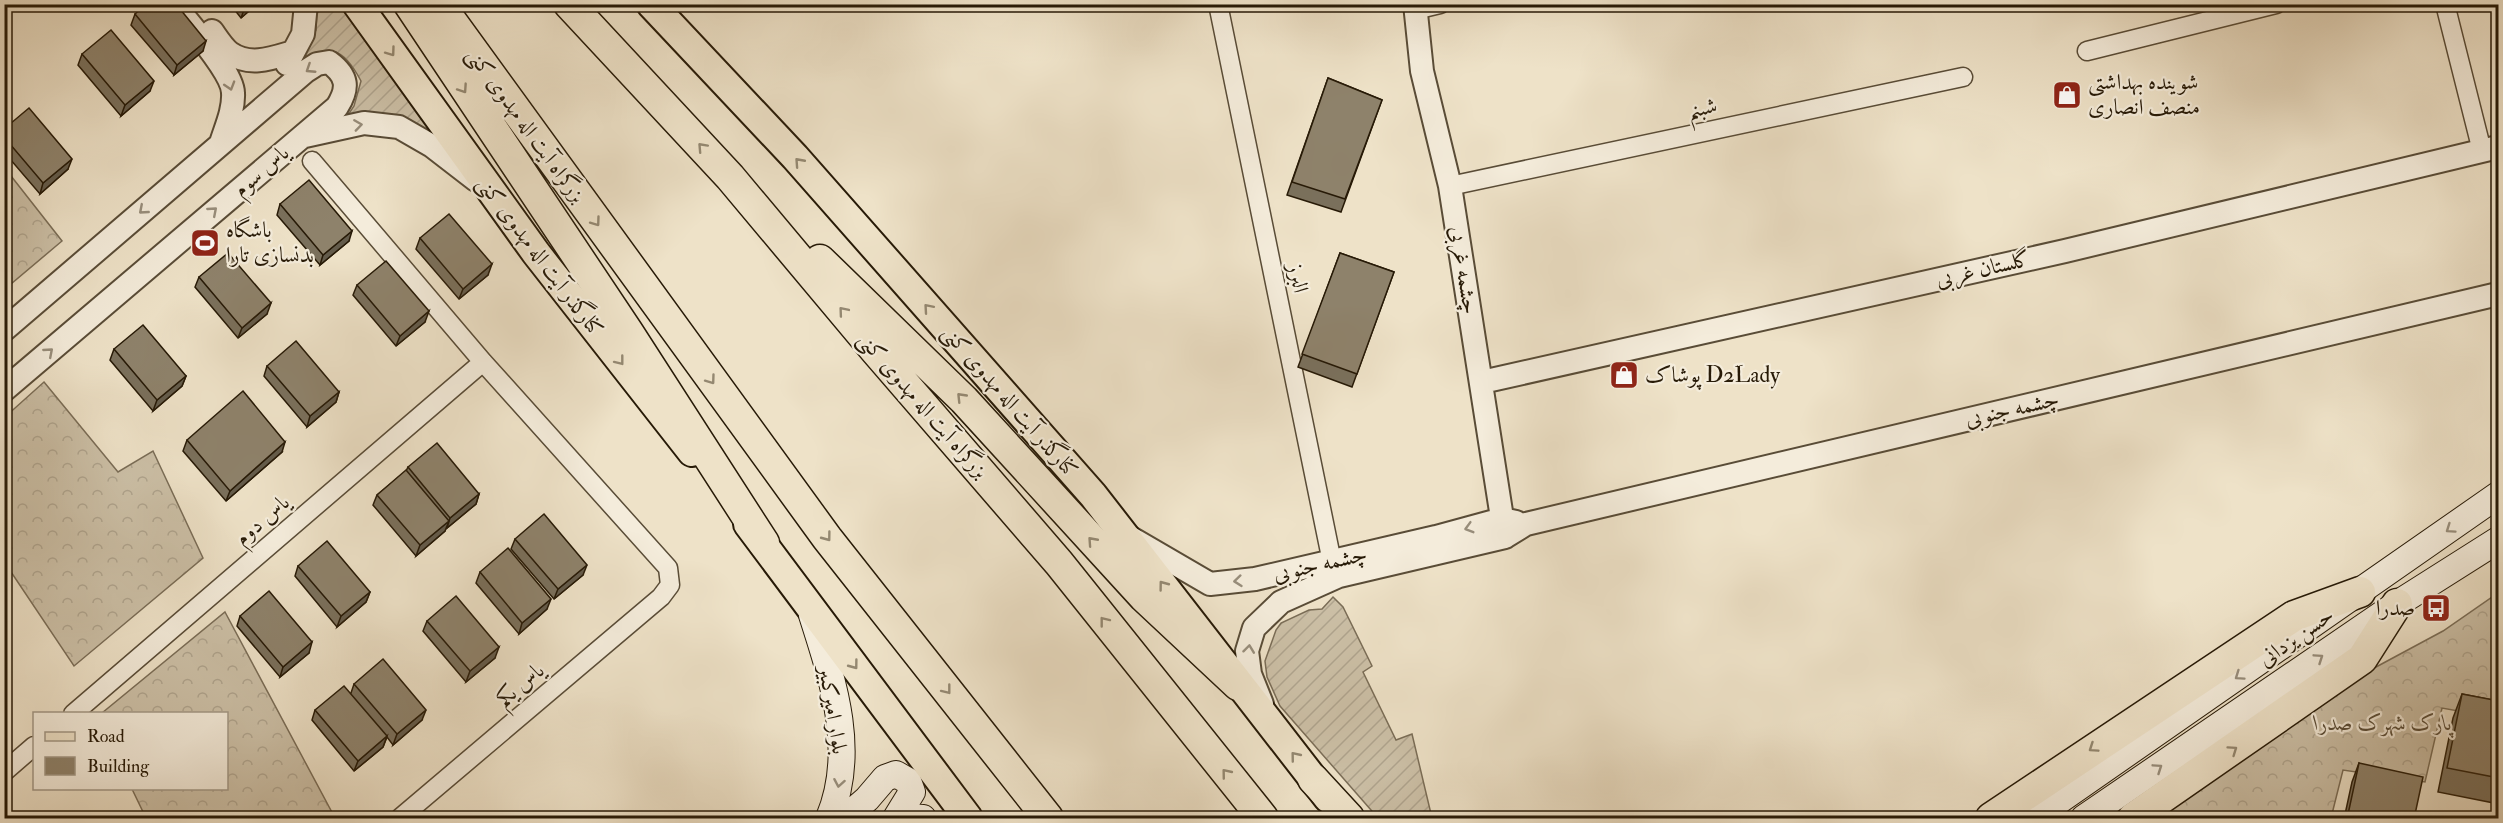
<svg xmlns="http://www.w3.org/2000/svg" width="2503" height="823" font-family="'IM FELL Double Pica',Amiri,serif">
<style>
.forest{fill:url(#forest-crowns);stroke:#7a6d57;stroke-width:1.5}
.garden{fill:url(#garden-furrows);stroke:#7a6d57;stroke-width:1.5}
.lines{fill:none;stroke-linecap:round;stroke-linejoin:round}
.minor-casing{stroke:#594c37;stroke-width:21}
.tertiary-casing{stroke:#594c37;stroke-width:26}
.secondary-casing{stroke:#271a07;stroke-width:28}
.primary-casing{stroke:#271a07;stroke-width:32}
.trunk-casing{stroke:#271a07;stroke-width:33}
.minor{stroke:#f4ecdb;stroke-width:18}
.tertiary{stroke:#f4ecdb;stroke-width:22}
.secondary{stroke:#f4ecdb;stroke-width:26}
.primary{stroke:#eee2c8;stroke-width:28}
.trunk{stroke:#eee2c8;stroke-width:30}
.wall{fill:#7a705c;stroke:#271a07;stroke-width:1.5}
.shaded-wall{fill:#635b4b;stroke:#271a07;stroke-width:1.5}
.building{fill:#8e826b;stroke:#271a07;stroke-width:1.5}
.oneway{stroke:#948871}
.oneway2{stroke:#988e7c}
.labels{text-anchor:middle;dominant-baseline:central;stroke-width:4.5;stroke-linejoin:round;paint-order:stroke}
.poi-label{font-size:22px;fill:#271a07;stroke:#f4ecdb;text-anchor:start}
.street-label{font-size:22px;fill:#271a07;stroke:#f4ecdb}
.park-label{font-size:22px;font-style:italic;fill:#594c37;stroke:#f4ecdb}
</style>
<defs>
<pattern id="forest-crowns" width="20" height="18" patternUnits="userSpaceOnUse" patternTransform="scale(1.5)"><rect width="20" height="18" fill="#ccc0a7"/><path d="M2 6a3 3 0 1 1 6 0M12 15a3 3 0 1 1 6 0" fill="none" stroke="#afa48e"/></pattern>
<pattern id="garden-furrows" width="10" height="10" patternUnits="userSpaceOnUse" patternTransform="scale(1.5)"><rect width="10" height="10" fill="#ccc0a7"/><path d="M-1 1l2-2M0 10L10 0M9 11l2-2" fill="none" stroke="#afa48e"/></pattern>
</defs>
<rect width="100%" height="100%" fill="#eee2c8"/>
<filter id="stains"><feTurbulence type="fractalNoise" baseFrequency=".00333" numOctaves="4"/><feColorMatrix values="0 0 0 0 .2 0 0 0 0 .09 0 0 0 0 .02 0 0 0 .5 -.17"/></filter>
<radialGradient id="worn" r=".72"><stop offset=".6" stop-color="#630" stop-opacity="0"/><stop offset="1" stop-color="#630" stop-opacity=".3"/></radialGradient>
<path class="forest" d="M4,167l58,74 -57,48h-1z
M44,382l74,90 35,-21 50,107 -129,108 -69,-103v-146z
M2498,593v125l-56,-10 -17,74 -82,-12 -12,48h-179l185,-130 106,-57z
M225,612l110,206h-189l-14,-29 94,-1v-74l-124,-1z"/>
<path class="garden" d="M317,5h29l101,146 -101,-33 8,-12 7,-25c-18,-34 -30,-38 -62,-17l17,-34z
M1333,597l10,10 29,59 -9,6 33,68 16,-6 20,84h-54l-98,-112 -13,-29 -2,-16 11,-31 5,-7 28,-13 13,-1z"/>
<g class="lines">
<g class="minor-casing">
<path id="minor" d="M1218,4l114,558
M2445,4l37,147
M1415,10l25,-6
M2087,51l189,-47
M312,161l171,201 185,206 2,17 -9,12 -261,221
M1450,186l513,-109
M73,714l410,-352
M4,772l30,-26"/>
</g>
<g class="tertiary-casing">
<path id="tertiary" d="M174,4c14,19 59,68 59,89 1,17 -7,34 -12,50
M1415,4l7,67 28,115 55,351
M212,31c5,7 11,17 18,22 20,14 43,5 63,-1
M287,64l16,-30 3,-30
M305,136l59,-13 35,4 33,19 44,34
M4,330l302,-259 11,-7 12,-2c19,14 20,26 8,45l-333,283
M1482,382l583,-131 433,-104
M1131,538l79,46 45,-5 181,-42 66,-18 14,3
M1262,704l-12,-30 -3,-23 7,-23 27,-26 58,-26 166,-39 21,-13 972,-230"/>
</g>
<g class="secondary-casing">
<path id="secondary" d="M812,615c21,66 45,136 17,203
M845,818l22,-19 18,-21 11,-4 12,7 4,11 -16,26
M902,818l8,-1 13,1
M2034,818l464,-323
M2084,818l313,-214 101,-64"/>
</g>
<g class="primary-casing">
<path id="primary" d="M357,4l179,249 156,199
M651,4l144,153 298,338 235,303
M748,524l220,294"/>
</g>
<g class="trunk-casing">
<path id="trunk" d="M409,4l219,328 136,211
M439,4l388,534 221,280
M569,4l161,173 145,173 184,213 204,255
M820,260l144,140 180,197 94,88
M1313,779l36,39
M1991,818l303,-202 66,-24
M2133,818l229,-159 35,-55"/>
</g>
<use href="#minor" class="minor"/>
<use href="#tertiary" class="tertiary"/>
<use href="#secondary" class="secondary"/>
<use href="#primary" class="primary"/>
<use href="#trunk" class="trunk"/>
</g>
<path class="wall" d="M230,4h27l-16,14z
M135,14l68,37 -29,24 -43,-50z
M82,54l68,37 -29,25 -43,-51z
M1328,78l54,22 -41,112 -54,-17z
M4,129l64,40 -28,25 -36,-42z
M280,204l69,37 -29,24 -43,-50z
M420,238l68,37 -29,24 -43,-50z
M1340,253l54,19 -42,115 -54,-20z
M199,277l68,37 -29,24 -43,-51z
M357,285l68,37 -29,24 -43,-51z
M114,349l72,27 -4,10 -29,25 -43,-51z
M267,366l72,26 -3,10 -29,25 -43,-51z
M187,440l95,12 -56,49 -43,-50z
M408,467l71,27 -3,10 -29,24h-1l-1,3 -29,25 -43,-51 4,-10 29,-24z
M515,539l68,36 -29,24 -43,-50z
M298,566l72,26 -4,10 -29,25 -42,-51z
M480,572l67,37 -28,25 -43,-51z
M240,616l69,37 -29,24 -43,-51z
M427,621l68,37 -29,24 -43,-51z
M354,684l68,36 -29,25 -6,-8 -4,10 -29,24 -42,-51 3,-10 36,-17z
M2462,694l37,7v103l-61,-12 15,-74z
M2359,763l55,56h-70l8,-37z"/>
<path class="shaded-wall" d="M248,4h9l-16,14 4,-11z
M206,41l-3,10 -29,24 3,-10z
M154,81l-4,10 -29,25 4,-11z
M72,159l-4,10 -28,25 3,-11z
M352,231l-3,10 -29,24 3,-10z
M492,264l-4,11 -29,24 4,-10z
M271,303l-4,11 -29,24 4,-10z
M429,311l-4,11 -29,24 4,-10z
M186,376l-4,10 -29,25 4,-11z
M339,392l-3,10 -29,25 3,-11z
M285,442l-3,10 -56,49 4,-10z
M479,494l-3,10 -29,24 3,-10z
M449,521l-4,10 -29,25 4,-11z
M587,565l-4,10 -29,24 4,-10z
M370,592l-4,10 -29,25 4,-11z
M551,599l-4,10 -28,25 3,-11z
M312,642l-3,11 -29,24 3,-10z
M499,647l-4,11 -29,24 4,-11z
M426,710l-4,10 -29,25 4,-11z
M387,736l-4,11 -29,24 4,-10z"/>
<path class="building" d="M146,4h30l30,37 -29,24 -42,-51z
M111,30l43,51 -29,24 -43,-51z
M1328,78l54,22 -37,99 -53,-17z
M29,108l43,51 -29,24 -39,-46v-8z
M309,180l43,51 -29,24 -43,-51z
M449,214l43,50 -29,25 -43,-51z
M228,253l43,50 -29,25 -43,-51z
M1340,253l54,19 -37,102 -55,-20z
M386,261l43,50 -29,25 -43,-51z
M143,325l43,51 -29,24 -43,-51z
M296,341l43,51 -29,24 -43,-50z
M243,391l42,51 -55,49 -43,-51z
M437,443l42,51 -29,24 -42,-51z
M406,470l43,51 -29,24 -43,-50z
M544,514l43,51 -29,24 -43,-50z
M327,541l43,51 -29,24 -43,-50z
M508,548l43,51 -29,24 -42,-51z
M269,591l43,51 -29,25 -43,-51z
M456,596l43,51 -29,24 -43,-50z
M383,659l43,51 -29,24 -43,-50z
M344,686l43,50 -29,25 -43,-51z
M2462,694l37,7v77l-52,-10z
M2359,763l64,14 -9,42h-67z"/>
<defs><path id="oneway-chevron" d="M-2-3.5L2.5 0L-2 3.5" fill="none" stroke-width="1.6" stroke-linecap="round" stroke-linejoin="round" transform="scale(1.5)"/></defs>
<g class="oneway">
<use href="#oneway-chevron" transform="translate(391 52) rotate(54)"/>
<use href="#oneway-chevron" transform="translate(463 89) rotate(56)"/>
<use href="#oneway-chevron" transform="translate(702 147) rotate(-133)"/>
<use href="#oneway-chevron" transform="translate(799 162) rotate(-132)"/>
<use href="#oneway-chevron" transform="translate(596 222) rotate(54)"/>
<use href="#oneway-chevron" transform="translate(928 308) rotate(-131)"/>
<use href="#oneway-chevron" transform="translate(843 311) rotate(-130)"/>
<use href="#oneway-chevron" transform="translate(620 361) rotate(52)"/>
<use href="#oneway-chevron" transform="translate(711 380) rotate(54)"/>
<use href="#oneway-chevron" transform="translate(961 397) rotate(-134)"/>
<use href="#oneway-chevron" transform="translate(827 537) rotate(53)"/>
<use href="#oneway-chevron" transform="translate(1092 541) rotate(-132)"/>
<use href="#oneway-chevron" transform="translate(1163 585) rotate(-127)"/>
<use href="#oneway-chevron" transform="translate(1104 621) rotate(-128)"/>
<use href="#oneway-chevron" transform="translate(854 665) rotate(53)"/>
<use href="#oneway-chevron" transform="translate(947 690) rotate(52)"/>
<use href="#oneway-chevron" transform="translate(2093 748) rotate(146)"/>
<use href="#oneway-chevron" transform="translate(2233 750) rotate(-35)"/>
<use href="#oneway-chevron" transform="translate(1295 756) rotate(-129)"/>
<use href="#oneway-chevron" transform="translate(1226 773) rotate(-129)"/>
</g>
<g class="oneway2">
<use href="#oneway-chevron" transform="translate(310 69) rotate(147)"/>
<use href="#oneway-chevron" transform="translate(230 86) rotate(73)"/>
<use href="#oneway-chevron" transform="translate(358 125) rotate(-8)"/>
<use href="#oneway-chevron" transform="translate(143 210) rotate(139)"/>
<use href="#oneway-chevron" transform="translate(213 211) rotate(-41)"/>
<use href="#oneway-chevron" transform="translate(49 352) rotate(-41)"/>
<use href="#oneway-chevron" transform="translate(1469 528) rotate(164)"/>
<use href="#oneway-chevron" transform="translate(2450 529) rotate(145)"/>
<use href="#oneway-chevron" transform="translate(1238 581) rotate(174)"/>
<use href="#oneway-chevron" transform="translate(1249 649) rotate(-83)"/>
<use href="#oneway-chevron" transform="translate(2319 658) rotate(-34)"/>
<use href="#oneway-chevron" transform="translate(2239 676) rotate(145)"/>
<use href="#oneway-chevron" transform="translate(2158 768) rotate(-34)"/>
<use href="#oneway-chevron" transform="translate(839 783) rotate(100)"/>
</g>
<defs>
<g id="shop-square" transform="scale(1.5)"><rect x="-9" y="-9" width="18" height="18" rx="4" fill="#8f2418" stroke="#f4ecdb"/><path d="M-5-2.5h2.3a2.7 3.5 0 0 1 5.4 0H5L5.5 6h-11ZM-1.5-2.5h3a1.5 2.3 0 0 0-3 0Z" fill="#fff"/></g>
<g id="stadium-square" transform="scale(1.5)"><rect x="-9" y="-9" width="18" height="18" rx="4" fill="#8f2418" stroke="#f4ecdb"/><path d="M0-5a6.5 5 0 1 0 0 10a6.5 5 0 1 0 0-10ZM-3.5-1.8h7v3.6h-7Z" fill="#fff"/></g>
<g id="bus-square" transform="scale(1.5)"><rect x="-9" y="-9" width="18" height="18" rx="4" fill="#8f2418" stroke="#f4ecdb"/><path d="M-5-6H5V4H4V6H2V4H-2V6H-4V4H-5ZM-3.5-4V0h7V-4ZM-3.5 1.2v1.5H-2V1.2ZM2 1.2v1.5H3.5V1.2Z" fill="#fff"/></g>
</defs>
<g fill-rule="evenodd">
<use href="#shop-square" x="2067" y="95"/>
<use href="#stadium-square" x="205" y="243"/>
<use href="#shop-square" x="1624" y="375"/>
<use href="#bus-square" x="2436" y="608"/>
</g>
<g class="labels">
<g class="poi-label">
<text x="2088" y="82">شوینده بهداشتی<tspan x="2088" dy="25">منصف انصاری</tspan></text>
<text x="226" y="230">باشگاه<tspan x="226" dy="25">بدنسازی تارا</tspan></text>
<text x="1645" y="375">پوشاک D2Lady</text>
<text x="2415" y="608" text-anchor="end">صدرا</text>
</g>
<g class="street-label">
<text transform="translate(1702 108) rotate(-12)">شبنم</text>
<text transform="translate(526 125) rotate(54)">بزرگراه آیت اله مهدوی کنی</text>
<text transform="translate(261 171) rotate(-41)">یاس سوم</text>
<text transform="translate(540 256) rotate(53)">کنارگذر آیت اله مهدوی کنی</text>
<text transform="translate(1983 269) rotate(-13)">گلستان غربی</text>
<text transform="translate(1464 270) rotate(81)">چشمه غربی</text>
<text transform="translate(1298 278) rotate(78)">البرز</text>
<text transform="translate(1010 401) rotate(49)">کنارگذر آیت اله مهدوی کنی</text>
<text transform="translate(923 405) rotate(49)">بزرگراه آیت اله مهدوی کنی</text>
<text transform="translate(2012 409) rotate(-13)">چشمه جنوبی</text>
<text transform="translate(262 520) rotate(-41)">یاس دوم</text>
<text transform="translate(1320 564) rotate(-13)">چشمه جنوبی</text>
<text transform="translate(2296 637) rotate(-35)">حسن یزدانی</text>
<text transform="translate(520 685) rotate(-40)">یاس یکم</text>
<text transform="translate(833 710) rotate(81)">بلوار امیرکبیر</text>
</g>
<g class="park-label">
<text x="2383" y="723">پارک شهرک صدرا</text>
</g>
</g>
<rect width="2503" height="823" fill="none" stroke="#eee2c8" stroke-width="24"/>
<rect x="6" y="6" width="2491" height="811" fill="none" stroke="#271a07" stroke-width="3"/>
<rect x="12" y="12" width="2479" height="799" fill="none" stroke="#271a07" stroke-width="1.5"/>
<rect x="33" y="712" width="195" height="78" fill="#f4ecdb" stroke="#a29886" stroke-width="1.5"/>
<rect x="45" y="732" width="30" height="9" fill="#eee2c8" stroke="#a29886" stroke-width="1.5"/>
<text x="87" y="742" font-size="18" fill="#271a07">Road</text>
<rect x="45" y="757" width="30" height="18" fill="#8e826b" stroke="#a29886" stroke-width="1.5"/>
<text x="87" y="772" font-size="18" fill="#271a07">Building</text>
<rect width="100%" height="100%" filter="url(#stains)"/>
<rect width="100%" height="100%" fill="url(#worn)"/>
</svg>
